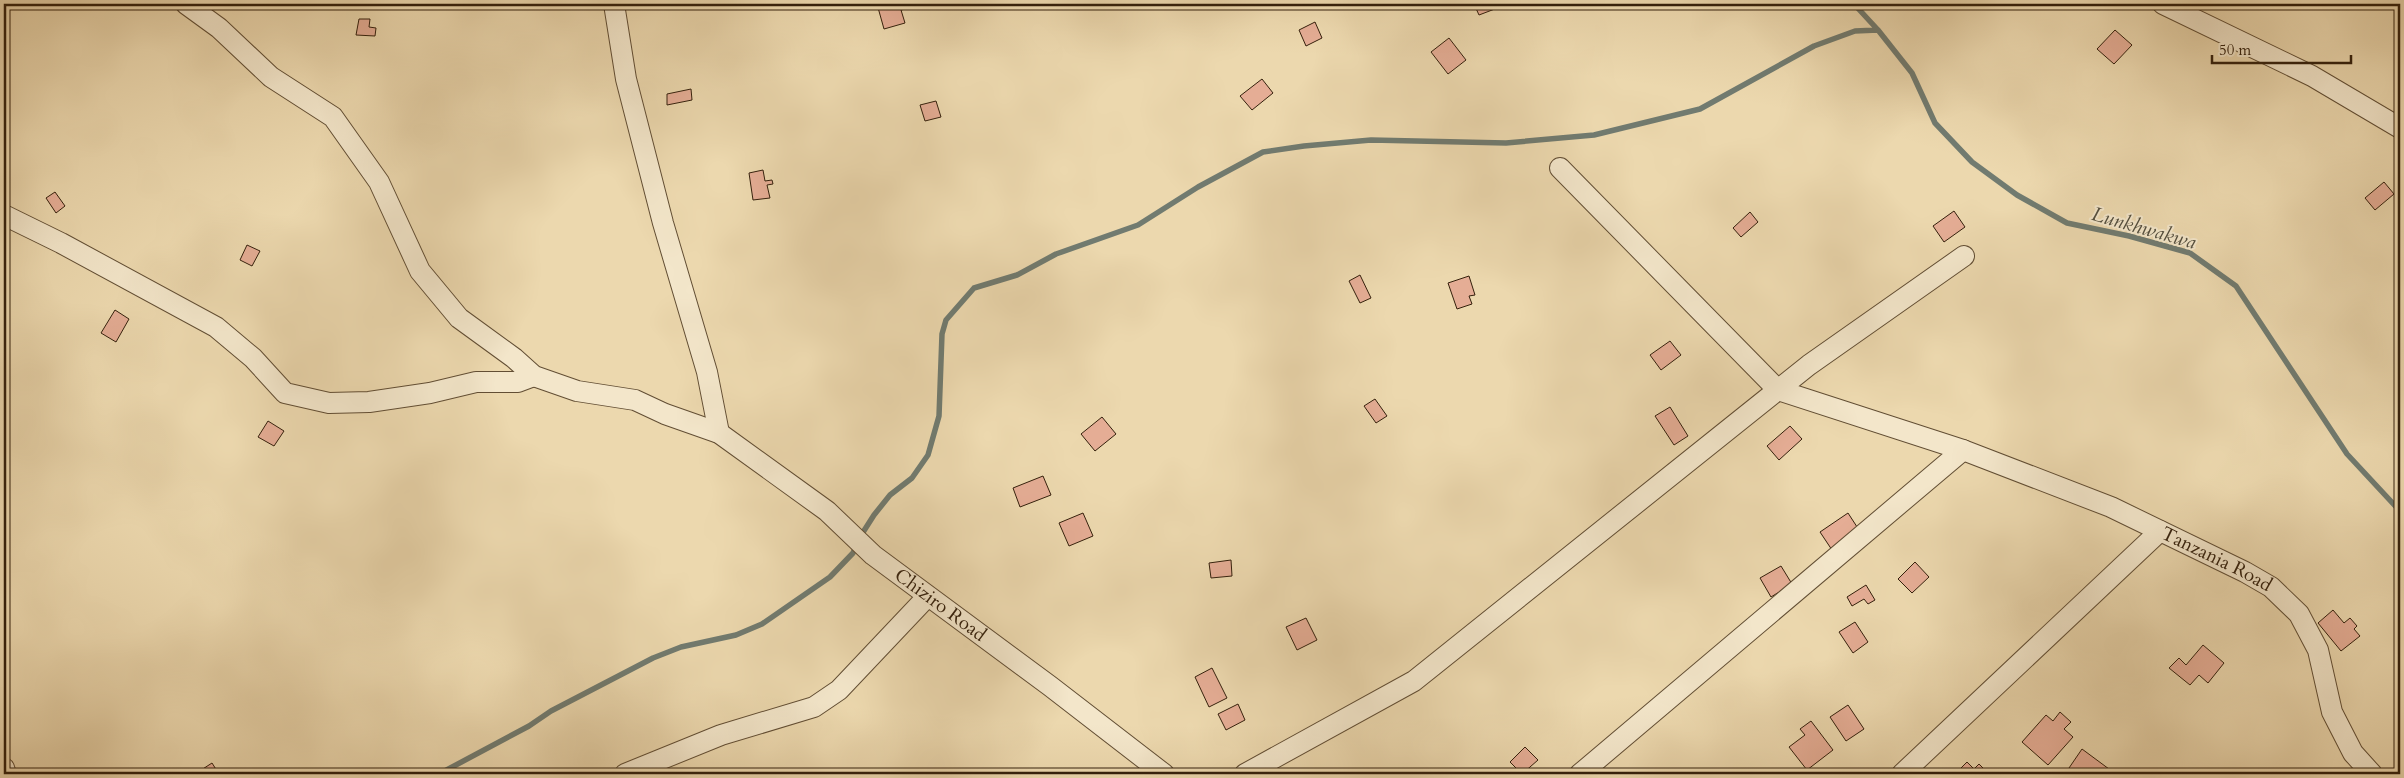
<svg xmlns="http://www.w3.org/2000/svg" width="2404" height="778" font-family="Cardo,serif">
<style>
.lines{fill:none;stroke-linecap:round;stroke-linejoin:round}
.stream{stroke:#717b70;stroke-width:5.5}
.building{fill:#e5ad95;stroke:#34200c}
.minor-casing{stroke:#624e34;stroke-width:22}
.minor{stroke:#f3e6ca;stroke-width:20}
.labels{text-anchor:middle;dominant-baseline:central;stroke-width:4;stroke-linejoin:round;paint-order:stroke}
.street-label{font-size:19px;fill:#34200c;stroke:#f3e6ca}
.water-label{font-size:20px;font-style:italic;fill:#534e3e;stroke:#f3e6ca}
</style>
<rect width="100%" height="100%" fill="#ecd8ae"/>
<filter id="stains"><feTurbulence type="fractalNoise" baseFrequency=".004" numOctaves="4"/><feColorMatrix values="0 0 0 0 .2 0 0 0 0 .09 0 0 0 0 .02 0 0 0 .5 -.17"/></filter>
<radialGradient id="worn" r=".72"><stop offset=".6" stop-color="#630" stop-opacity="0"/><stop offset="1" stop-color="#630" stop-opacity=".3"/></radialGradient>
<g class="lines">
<path class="stream" d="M1854,4l24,26 34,43 23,50 37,39 45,33 50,28 62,13 61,17 46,33 111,168 53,57
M860,537l14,-22 16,-20 22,-17 16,-23 11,-39 3,-82 4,-14 28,-32 43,-13 39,-21 82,-29 60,-38 65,-35 41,-6 67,-6 135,3 88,-8 106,-26 114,-63 41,-15 23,-1
M439,774l90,-48 22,-15 102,-53 28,-11 55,-12 26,-11 68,-47 23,-24 3,-7"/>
</g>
<path class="building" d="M877,4h27l2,5 -5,1 4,13 -21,6z
M1474,4h25l1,3 -21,8z
M359,19h11l-1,8 7,1 -1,8 -19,-1z
M1315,22l7,16 -16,8 -7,-16z
M2115,30l17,15 -18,19 -17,-15z
M1449,38l17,22 -18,14 -17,-22z
M1262,79l11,14 -21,17 -12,-14z
M691,89l1,11 -25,5v-11z
M936,101l5,16 -16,4 -5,-16z
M763,170l2,11 7,-1 1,4 -6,1 3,13 -17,2 -4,-27z
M2384,182l10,12 -19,16 -10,-12z
M55,192l10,14 -9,7 -10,-15z
M1954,211l11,16 -21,15 -11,-16z
M1750,212l8,10 -17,15 -8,-9z
M247,245l13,6 -8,15 -12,-6z
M1360,275l11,23 -11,5 -11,-22z
M1469,276l6,19 -6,1 3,8 -15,5 -9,-26z
M115,310l14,9 -13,23 -15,-9z
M1670,341l11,14 -20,15 -11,-15z
M1375,399l12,17 -11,7 -12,-17z
M1670,407l18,29 -14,9 -19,-29z
M1102,417l14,17 -21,17 -14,-17z
M268,421l16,10 -10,15 -16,-9z
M1790,426l12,13 -23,21 -12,-14z
M1043,476l8,19 -31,12 -7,-19z
M1083,513l10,23 -24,10 -10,-23z
M1848,513l13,20 -29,17 -12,-18z
M1231,560l1,16 -21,2 -2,-15z
M1915,562l14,15 -17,16 -14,-14z
M1781,566l11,18 -21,13 -11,-19z
M1866,585l9,15 -7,4 -4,-5 -12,7 -5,-9z
M2333,610l11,13 6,-5 7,8 -3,3 6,7 -19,15 -23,-28z
M1306,618l11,22 -20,10 -11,-23z
M1855,622l13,20 -15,11 -14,-21z
M2203,645l21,18 -16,20 -9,-8 -9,10 -21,-17 10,-10 7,7z
M1212,668l15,30 -18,9 -14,-30z
M1238,704l7,16 -19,10 -8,-16z
M1848,705l16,24 -18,12 -16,-24z
M2060,712l11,10 -7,7 9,8 -25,28 -26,-23 24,-27 7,6z
M1811,721l22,29 -26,20 -18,-23 16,-12 -5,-6z
M1525,747l13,13 -16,14 -12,-12z
M2082,749l27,20 -4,5h-27l-9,-6z
M1967,762l7,7 5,-5 7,7 -2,3h-29z
M212,763l7,11h-24z"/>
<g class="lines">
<g class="minor-casing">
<g id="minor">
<path id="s1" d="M186,4l33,24 52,49 62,40 46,65 41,89 39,47 55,40 20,18 43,15 58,9 30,14 54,19 108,78 46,44 177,131 114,88"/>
<path d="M614,4l12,75 37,144 44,149 12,61"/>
<path d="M2163,4l149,72 88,52"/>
<path id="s2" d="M1560,168l218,222 185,60 148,57 134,65 26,15 28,27 19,36 14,62 21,41 19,21"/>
<path d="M4,215l57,28 155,84 37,31 32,35 44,10 40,-1 61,-9 46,-11h42l16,-6"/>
<path d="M4,768l2,6"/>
<path d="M625,774l96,-39 93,-28 25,-17 88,-93"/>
<path d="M1245,774l169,-93 395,-316 155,-109"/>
<path d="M1580,774l383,-324"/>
<path d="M1902,774l258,-243"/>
</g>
</g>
<use href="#minor" class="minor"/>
</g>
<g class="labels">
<g class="street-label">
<text stroke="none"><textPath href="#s2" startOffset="782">Tanzania Road</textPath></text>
<text stroke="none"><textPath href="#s1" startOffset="995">Chiziro Road</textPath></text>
</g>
<g class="water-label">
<text transform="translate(2144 228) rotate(16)">Lunkhwakwa</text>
</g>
</g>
<rect width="2404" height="778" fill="none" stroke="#ecd8ae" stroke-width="20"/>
<rect x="5" y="5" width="2394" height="768" fill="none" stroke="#34200c" stroke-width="2.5"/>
<rect x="10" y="10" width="2384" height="758" fill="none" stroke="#34200c"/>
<path d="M2212 55v8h139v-8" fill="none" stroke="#34200c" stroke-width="2.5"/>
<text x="2219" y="55" font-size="15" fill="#34200c" stroke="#f3e6ca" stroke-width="4" paint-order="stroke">50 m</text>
<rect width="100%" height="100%" filter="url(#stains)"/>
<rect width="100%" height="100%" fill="url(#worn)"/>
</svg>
